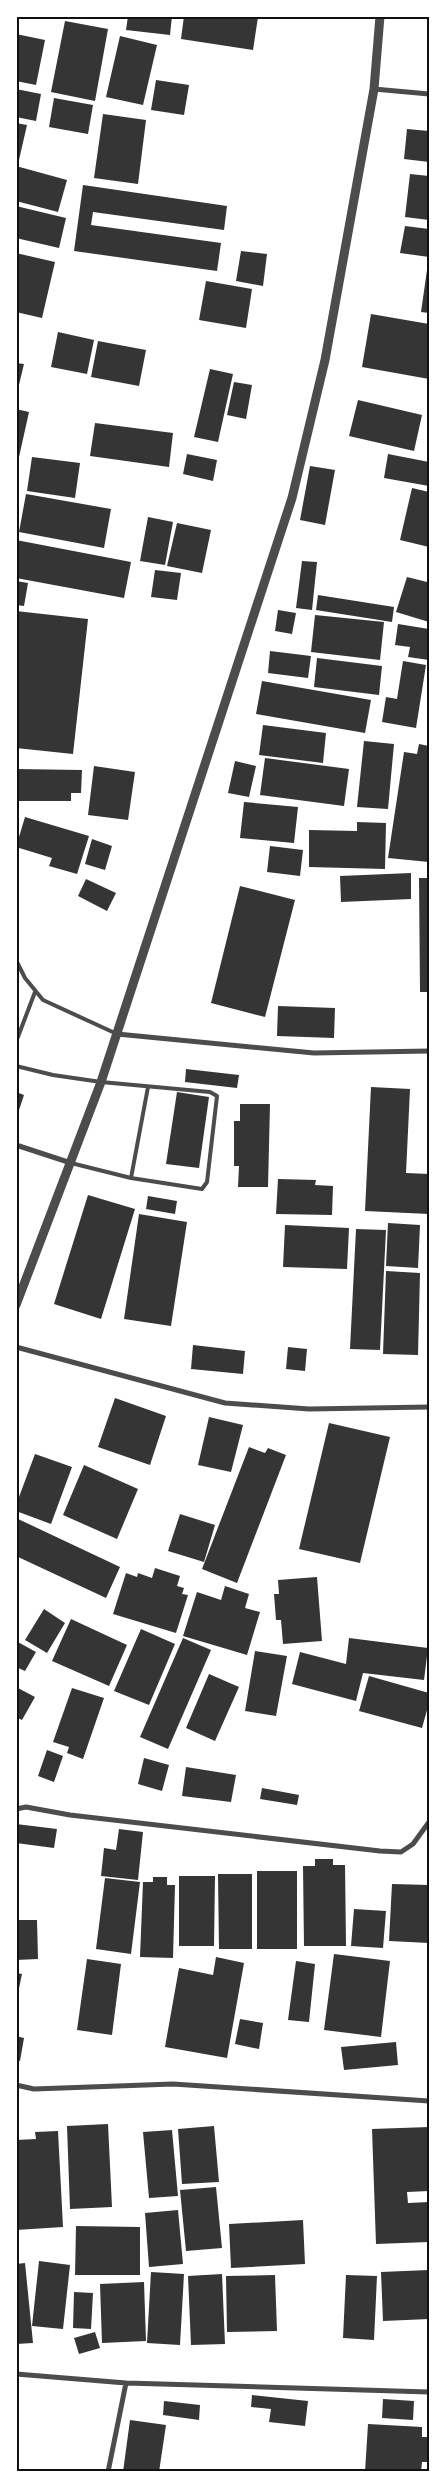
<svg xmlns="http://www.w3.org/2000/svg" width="445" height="2488" font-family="Inter,sans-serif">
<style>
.building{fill:#353535}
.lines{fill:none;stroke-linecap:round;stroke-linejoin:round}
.service{stroke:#4c4c4c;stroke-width:4}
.minor{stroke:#4c4c4c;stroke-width:5}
.tertiary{stroke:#4c4c4c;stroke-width:9}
.neatline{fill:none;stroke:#111;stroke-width:2}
</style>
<rect width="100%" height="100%" fill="#fff"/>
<path class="building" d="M128,16h44l-2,19 -44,-5z
M184,16l74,1 -5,33 -72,-11z
M65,21l43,8 -13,72 -44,-9z
M16,34l29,6 -9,45 -20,-4z
M120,36l37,9 -14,60 -37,-8z
M156,80l33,5 -5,30 -33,-5z
M16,89l25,5 -5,27 -20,-4z
M54,98l39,7 -5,29 -39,-7z
M103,114l43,6 -8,64 -44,-6z
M16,123l11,2 -8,35 -3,-1z
M407,129l22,2v31l-25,-3z
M16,166l51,14 -9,32 -42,-11z
M410,174l19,2v44l-24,-3z
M83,185l144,21 -3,24 -131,-18 -2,13 130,18 -4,28 -143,-20z
M16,206l50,12 -7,30 -43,-10z
M405,226l24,3v28l-29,-4z
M241,251l26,3 -4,32 -27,-5z
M16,253l39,9 -13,56 -26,-6z
M428,263h1v50l-8,-1z
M206,281l46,8 -6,39 -47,-8z
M371,314l58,10v55l-67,-12z
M58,332l36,8 -7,34 -36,-7z
M98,341l48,9 -7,36 -48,-9z
M16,363l8,1 -7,29h-1z
M210,369l23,5 -15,68 -24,-5z
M234,382l18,3 -6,34 -19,-4z
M358,400l64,15 -8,36 -65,-15z
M16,409l13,3 -12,54h-1z
M95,423l78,10 -4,34 -79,-11z
M187,454l30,6 -4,21 -30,-7z
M388,454l41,8v24l-45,-8z
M32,457l48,6 -5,35 -48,-7z
M310,466l25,4 -10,55 -25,-5z
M412,488l17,4v55l-29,-7z
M26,494l85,15 -7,39 -85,-16z
M148,517l25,5 -8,43 -25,-4z
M177,523l34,7 -9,43 -35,-7z
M16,540l115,22 -7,36 -108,-20z
M302,561l15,1 -5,48 -16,-2z
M155,570l26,3 -4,27 -26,-3z
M407,577l20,5 2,-4v44l-33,-10z
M16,581l12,2 -4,23 -8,-1z
M318,595l76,12 -2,15 -76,-12z
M278,610l18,3 -4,21 -17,-3z
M16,611l72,8 -15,135 -57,-6z
M315,615l69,7 -4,38 -69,-8z
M398,624l31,5v31l-21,-3 2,-10 -15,-2z
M270,651l41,5 -3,22 -40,-5z
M317,658l65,8 -3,29 -65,-8z
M403,661l23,4 -10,63 -34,-6 4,-25 11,2z
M262,681l109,19 -6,33 -109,-19z
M263,725l63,8 -3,30 -64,-8z
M364,741l30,3 -6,65 -31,-2z
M419,744l10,2v116l-41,-4 16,-106 13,2z
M265,758l84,11 -5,37 -84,-11z
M235,761l21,5 -7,31 -21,-4z
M94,766l41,6 -7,48 -40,-5z
M16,769l66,1 -1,23h-10v8h-55z
M244,802l54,5 -4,36 -54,-5z
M25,817l64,19 -12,38 -28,-8 3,-8 -36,-11z
M357,822l29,1 -1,46 -76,-2v-37l48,1z
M92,839l20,7 -7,24 -20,-6z
M270,846l33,4 -3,26 -33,-4z
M411,873v26l-70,3 -1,-26z
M419,878h10v114h-9z
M86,879l30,14 -9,18 -29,-15z
M240,886l55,14 -30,117 -54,-14z
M278,1006l57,2 -1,30 -57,-2z
M186,1069l53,6 -2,13 -52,-6z
M371,1087l39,2 -4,84 23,1v40l-64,-3z
M16,1092l8,3 -6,18 -2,-1z
M177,1092l32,5 -10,71 -33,-4z
M240,1104h30l-2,83h-30l1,-21h-5v-45h6z
M278,1179l38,1 -1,5 18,1 -1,29 -56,-1z
M88,1195l47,14 -34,110 -47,-15z
M148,1196l29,5 -2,13 -29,-5z
M139,1214l48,8 -16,104 -47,-7z
M388,1223l32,2 -2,43 -32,-2z
M285,1225l64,3 -2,41 -64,-2z
M356,1229l30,1 -6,120 -30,-1z
M386,1271l34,2 -2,82 -35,-1z
M193,1345l52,6 -2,23 -52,-5z
M288,1347l19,2 -2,22 -19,-2z
M115,1398l51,18 -16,49 -52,-18z
M209,1417l34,8 -12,47 -33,-7z
M329,1423l61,14 -30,126 -61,-14z
M249,1447l16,6 3,-5 18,7 -49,128 -35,-14z
M35,1454l37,13 -21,57 -35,-13v-6z
M84,1465l54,24 -21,50 -54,-24z
M180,1514l35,11 -11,37 -36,-11z
M16,1518l104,49 -14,31 -90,-42z
M155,1568l25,8 -3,10 7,2 -2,6 6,1 -12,38 -63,-19 13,-41 11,4 1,-4 14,5z
M317,1577l5,64 -39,3 -2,-24h-5l-2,-26h5l-1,-14z
M225,1586l24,8 -4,14 15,4 -13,43 -64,-19 14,-44 24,8z
M44,1609l21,14 -18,30 -22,-13z
M71,1619l56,26 -18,41 -57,-25z
M141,1629l34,15 -26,61 -35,-14z
M183,1638l28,12 -43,99 -28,-12z
M349,1638l79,10 -4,32 -61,-7 -7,28 -64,-17 8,-32 46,12z
M16,1641l20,11 -11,19 -9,-4z
M255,1651l32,5 -11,60 -31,-5z
M209,1674l30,13 -24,54 -29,-13z
M369,1676l60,17v10l-7,25 -63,-17z
M16,1687l19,10 -13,23 -6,-3z
M72,1688l32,10 -21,61 -16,-6 2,-6 -16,-5z
M47,1750l16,6 -9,26 -16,-6z
M144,1758l25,7 -7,26 -24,-7z
M186,1767l50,8 -5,27 -49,-6z
M262,1788l37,7 -2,10 -37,-6z
M16,1824l41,5 -3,19 -38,-5z
M119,1829l24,3 -5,48 -37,-4 3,-28 12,2z
M315,1859h18v6h12l1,81h-42l-1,-80h12z
M257,1871h40v78h-40z
M218,1874h34v75h-33z
M179,1876h36l-1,70h-35z
M153,1877h14v8h8l-2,73 -33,-1 3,-75h10z
M105,1878l35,4 -9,72 -35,-5z
M392,1884l37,1v58l-40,-2z
M354,1909l32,2 -3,37 -32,-2z
M16,1920h21l1,39 -22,1z
M334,1954l56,7 -9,76 -57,-7z
M216,1957l28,6 -17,95 -62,-11 14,-79 34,7z
M87,1959l34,5 -9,71 -35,-5z
M296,1961l19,3 -6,58 -21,-2z
M16,1973l6,1 -5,24h-1z
M240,2019l23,4 -4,26 -24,-5z
M16,2036l8,2 -4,23 -4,-1z
M396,2042l2,23 -54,5 -3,-23z
M108,2124l4,83 -42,2 -3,-83z
M214,2126l5,56 -37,2 -4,-55z
M429,2127v64l-22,1 1,11 21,-1v40l-53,2 -4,-115z
M172,2130l6,66 -29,2 -6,-66z
M58,2131l5,96 -47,3v-90l20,-1 -1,-7z
M216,2187l6,61 -36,3 -6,-61z
M178,2210l5,54 -34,3 -4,-54z
M303,2220l2,44 -74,4 -2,-44z
M76,2226l64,1v48h-65z
M39,2261l31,4 -7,64 -31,-3z
M25,2263l8,80 -17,1v-80z
M429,2270v49l-46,2 -2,-49z
M151,2272l33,2 -4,71 -33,-2z
M222,2274l3,70 -34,1 -3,-69z
M275,2275l2,56 -50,1 -1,-56z
M346,2275l31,1 -3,64 -31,-2z
M144,2282l2,59 -44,2 -2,-59z
M74,2292l19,1 -2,36 -18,-1z
M95,2332l5,16 -21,6 -5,-16z
M252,2395l56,6 -3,25 -36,-4 2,-13 -20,-2z
M383,2399l31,2 -1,19 -31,-2z
M164,2401l36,4 -1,15 -36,-5z
M130,2420l36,5 -7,47h-36z
M368,2424l54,3v10h7v25h-7l-1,10h-56z"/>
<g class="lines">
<path class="service" d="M16,960l9,18 18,22 74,34
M16,1042l19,-50
M16,1066l37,9 48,7 109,10 7,4 -10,86 -5,7 -71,-11 -60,-15
M131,1178l17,-91"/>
<path class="minor" d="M374,89l55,5
M117,1034l197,19 115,-2
M16,1145l55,18
M16,1347l209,56 84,6 120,-2
M16,1809l10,-2 44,8 310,36 21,1 12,-8 16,-22
M16,2085l18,4 139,-5 256,17
M16,2374l110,9 303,9
M108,2472l18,-89"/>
<path class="tertiary" d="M16,1305l85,-223 191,-584 33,-138 49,-271 6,-73"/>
</g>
<rect width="445" height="2488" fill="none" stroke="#ffffff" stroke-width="35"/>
<rect x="18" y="18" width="410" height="2452" class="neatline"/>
</svg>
